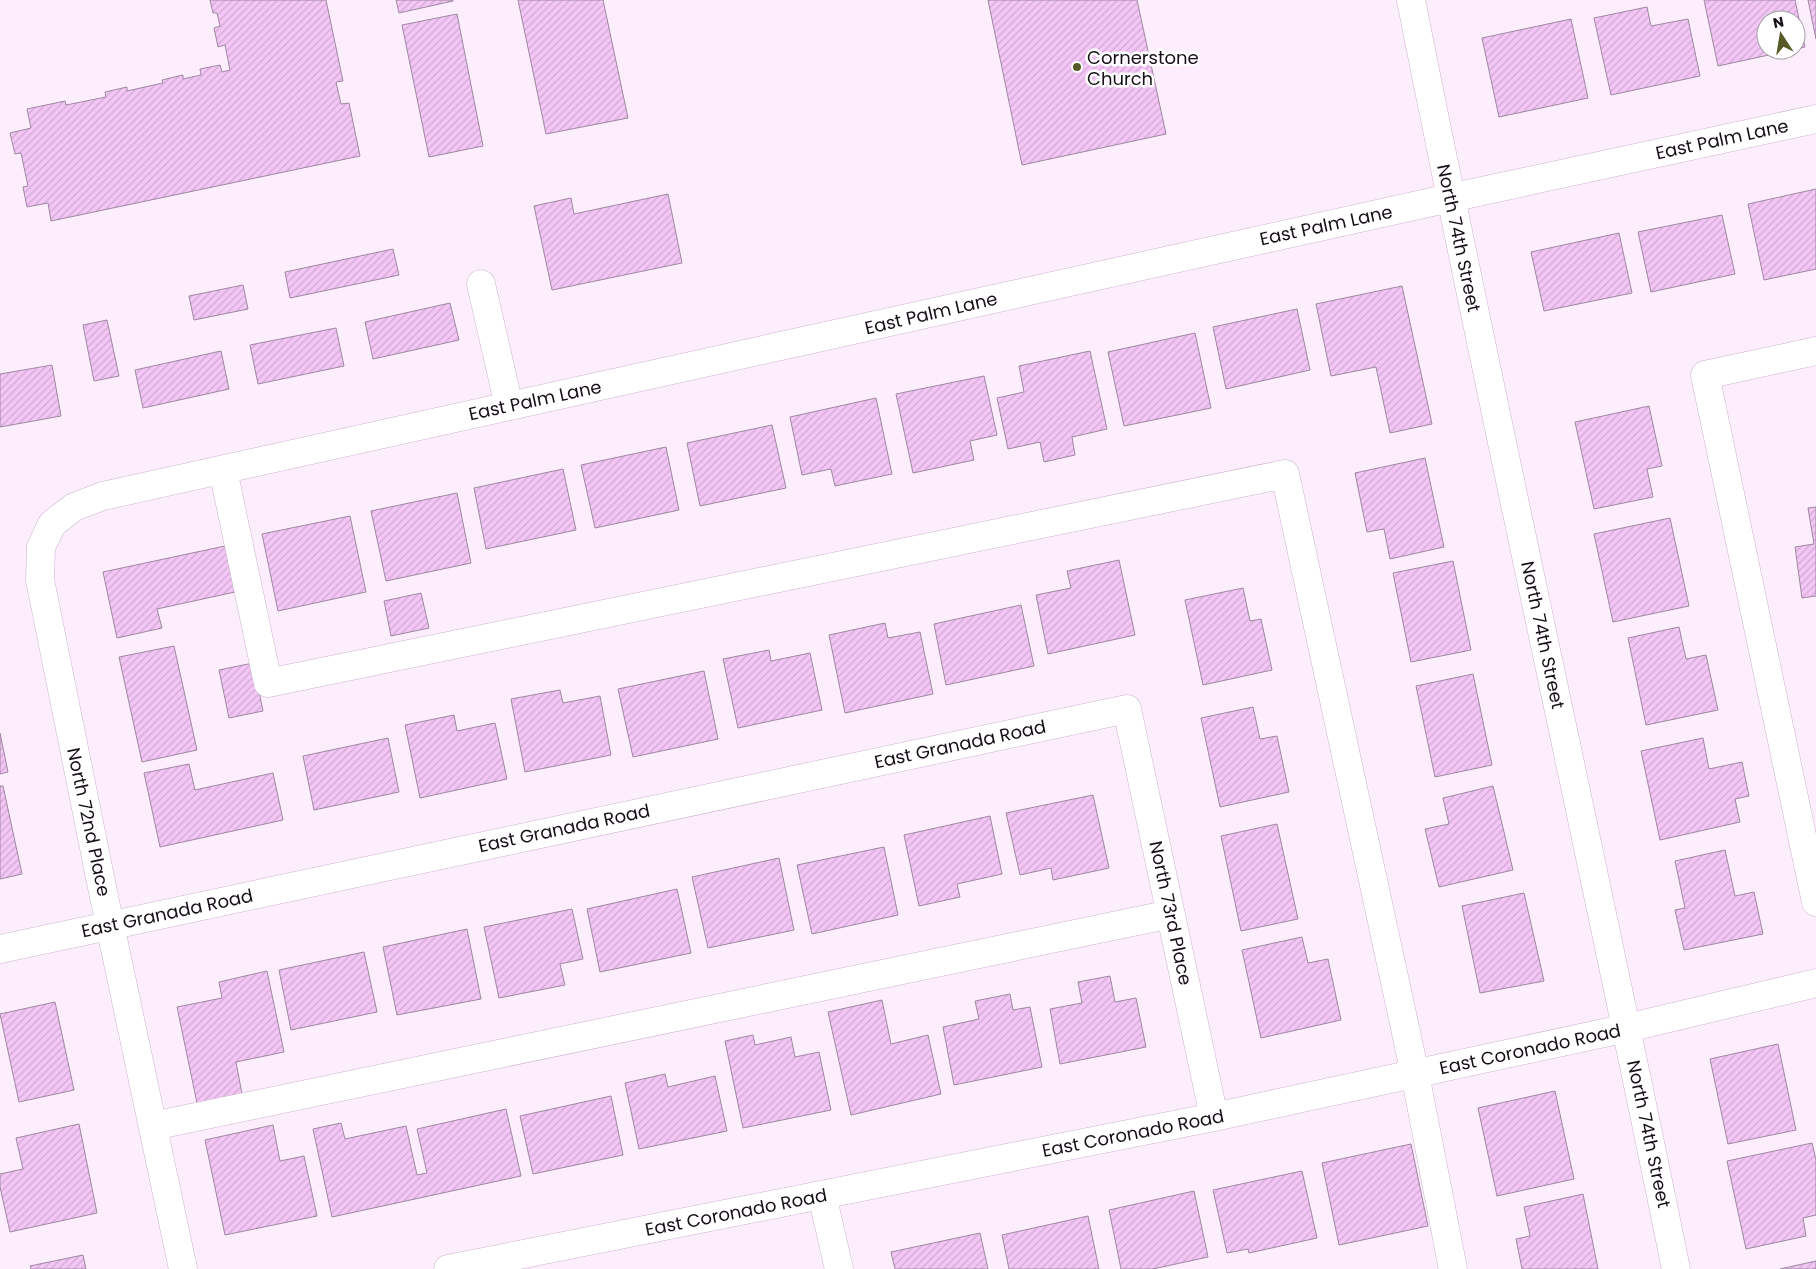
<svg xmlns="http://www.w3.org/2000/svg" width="1816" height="1269" font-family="Poppins,sans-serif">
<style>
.building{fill:url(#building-hatch);stroke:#9e88a0}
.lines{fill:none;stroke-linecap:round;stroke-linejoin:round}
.minor-casing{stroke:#cbb4cd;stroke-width:29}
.minor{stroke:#fff;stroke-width:28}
.poi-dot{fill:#575a27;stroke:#fff;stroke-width:2}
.labels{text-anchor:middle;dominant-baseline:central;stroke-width:5;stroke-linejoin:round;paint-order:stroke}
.poi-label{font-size:18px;fill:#170f18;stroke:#fff;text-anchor:start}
.street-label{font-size:18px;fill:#170f18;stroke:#fff}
</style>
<defs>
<pattern id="building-hatch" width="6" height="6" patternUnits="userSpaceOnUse" patternTransform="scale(1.25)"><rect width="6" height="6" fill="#f3c6f6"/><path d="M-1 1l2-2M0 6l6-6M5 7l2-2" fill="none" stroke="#d0a9d2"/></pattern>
</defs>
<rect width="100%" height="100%" fill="#fdeefe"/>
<path class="building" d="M210,0h116l17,81 -7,1 5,22 8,-1 11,53 -309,65 -3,-18 -21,4 -4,-20 5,-1 -7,-33 -6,1 -5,-21 21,-5 -4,-19 38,-8 1,4 40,-8 -1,-5 22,-5v4l36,-8 -1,-3 21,-5v4l18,-4 -1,-6 20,-4 2,7 8,-2 -5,-25 -7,2 -4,-19 6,-2 -3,-13h-4z
M396,0h57v1l-54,12z
M518,0h85l25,118 -82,16z
M988,0h149l29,134 -144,31z
M1704,0h91l10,47 -9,2v-29h-30v30h26l-74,16z
M1808,0h8v39z
M1647,7l4,19 37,-7 12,57 -89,19 -17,-77z
M457,14l26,132 -54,11 -27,-132z
M1571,19l17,79 -89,19 -17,-79z
M1816,189v80l-52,11 -16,-76z
M668,194l14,69 -130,27 -18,-84 37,-8 3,16z
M1722,215l13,59 -84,18 -13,-60z
M1619,233l13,60 -88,18 -13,-59z
M393,249l6,26 -109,23 -5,-26z
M243,285l5,24 -54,11 -5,-24z
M1402,286l30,138 -42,9 -14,-66 -45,9 -15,-72z
M450,303l9,37 -86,19 -8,-37z
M1297,309l13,61 -84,19 -13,-62z
M107,320l12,56 -25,5 -11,-56z
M336,328l8,38 -86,18 -8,-39z
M1195,333l16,75 -87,18 -16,-74z
M221,351l8,38 -86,19 -8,-38z
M1090,351l17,78 -35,8 3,18 -31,7 -4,-20 -32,7 -11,-51 27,-6 -5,-26z
M52,365l9,51 -61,11v-53z
M984,376l13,59 -27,6 4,19 -61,13 -17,-79z
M876,398l16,76 -57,12 -4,-17 -29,6 -12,-58z
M1649,406l13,60 -15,3 6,28 -59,12 -19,-87z
M772,425l14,63 -86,18 -13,-63z
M666,447l13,63 -84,18 -14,-63z
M1425,458l19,89 -54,12 -6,-30 -17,3 -12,-59z
M563,469l13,61 -90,19 -12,-61z
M457,493l14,70 -85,18 -15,-70z
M1816,507v89l-14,2 -7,-51 19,-3 -6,-36z
M350,516l16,76 -88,19 -16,-77z
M1670,518l19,88 -76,16 -19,-88z
M225,546l10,46 -78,17 5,19 -45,10 -14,-66z
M1119,560l16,75 -87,19 -12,-59 35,-7 -4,-17z
M1453,561l18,89 -60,12 -18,-89z
M1243,588l7,33 11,-2 11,51 -69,15 -18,-85z
M421,593l8,35 -38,8 -7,-35z
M1021,605l13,61 -88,19 -12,-61z
M885,623l3,15 32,-6 13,62 -88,19 -16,-78z
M1679,627l7,32 20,-4 12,55 -72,15 -18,-87z
M174,646l23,104 -55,12 -23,-105z
M769,650l2,11 39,-8 12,57 -84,18 -15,-69z
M253,663l10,48 -34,7 -10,-48z
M704,671l14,68 -85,18 -15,-68z
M1473,674l19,91 -57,12 -19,-91z
M560,690l3,13 37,-7 11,59 -86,17 -14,-73z
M1253,707l7,32 17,-3 12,56 -69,15 -19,-89z
M454,715l3,16 38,-8 12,56 -87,19 -15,-73z
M0,733l8,39 -8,2z
M388,738l11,54 -85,18 -11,-54z
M1703,738l6,31 33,-7 7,34 -14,3 5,23 -80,18 -19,-89z
M189,764l6,26 78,-17 10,47 -123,27 -16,-74z
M0,786h3l19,88 -22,5z
M1493,786l20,84 -74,17 -14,-58 24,-5 -6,-26z
M1093,795l16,73 -56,12 -2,-12 -31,7 -14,-62z
M990,816l12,58 -45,10 3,13 -41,9 -15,-71z
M1277,824l21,95 -57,12 -20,-95z
M884,847l14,68 -86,19 -15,-69z
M1725,850l10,46 19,-4 9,42 -79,16 -9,-40 10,-2 -10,-47z
M779,858l15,72 -86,18 -16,-71z
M677,889l14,64 -91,19 -13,-63z
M1524,893l20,88 -64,12 -18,-87z
M572,909l11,50 -23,5 5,21 -66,13 -15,-71z
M467,929l14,70 -84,16 -14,-68z
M1302,937l6,26 20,-4 13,61 -80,18 -19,-88z
M364,952l13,60 -86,18 -12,-60z
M267,971l17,81 -48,10 6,32 -45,9 -20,-96 45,-9 -3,-16z
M1110,976l5,26 21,-4 10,49 -86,17 -10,-55 32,-6 -4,-21z
M1010,994l3,16 17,-3 12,60 -88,18 -11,-58 36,-8 -4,-18z
M882,1000l9,44 37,-9 13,59 -90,21 -23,-103z
M55,1002l19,88 -55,12 -19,-88z
M753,1035l2,10 36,-8 4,20 24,-5 12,58 -88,18 -18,-87z
M1778,1044l18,86 -68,14 -18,-85z
M665,1074l3,13 47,-11 12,55 -88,18 -14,-66z
M1555,1091l19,88 -77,17 -19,-88z
M611,1096l12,59 -90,19 -13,-58z
M506,1109l15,67 -189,41 -19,-88 28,-6 4,16 61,-13 11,49 10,-2 -10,-44z
M79,1124l18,89 -87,19 -10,-45v-13l23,-5 -7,-31z
M273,1125l7,36 24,-5 13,60 -92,19 -20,-95z
M1812,1143l4,17v55l-13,3 3,18 -60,13 -19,-88z
M1411,1144l17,82 -89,19 -17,-82z
M1302,1171l15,67 -68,15 -1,-4 -21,4 -14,-63z
M1194,1191l14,66 -55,12h-32l-12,-59z
M1583,1194l15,75h-76l-6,-30 14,-3 -6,-29z
M1088,1216l11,53h-90l-7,-34z
M980,1233l8,36h-93l-4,-17z
M83,1255l3,14h-55l-1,-3z
M1816,1261v8h-36z"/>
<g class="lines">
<g class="minor-casing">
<path id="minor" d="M1411,0c84,424 179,846 265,1269
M481,284l28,122
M1816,351l-111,24 111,527
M223,470l45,213 1017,-209 130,600 38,195
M0,949l1127,-240 87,408
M153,1126l1018,-212
M822,1195l17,74
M183,1269l-80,-377 -63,-312 1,-33 11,-23 22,-17 29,-11 1347,-298 366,-79
M448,1269l766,-152 413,-89 189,-45"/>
</g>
<use href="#minor" class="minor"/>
</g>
<circle class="poi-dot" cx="1077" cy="67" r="5"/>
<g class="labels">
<g class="poi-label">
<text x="1087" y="57">Cornerstone<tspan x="1087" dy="21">Church</tspan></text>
</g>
<g class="street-label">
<text transform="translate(1722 139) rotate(-12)">East Palm Lane</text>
<text transform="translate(1326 225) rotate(-12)">East Palm Lane</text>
<text transform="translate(1459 238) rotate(78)">North 74th Street</text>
<text transform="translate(931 313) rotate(-13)">East Palm Lane</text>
<text transform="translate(535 400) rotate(-12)">East Palm Lane</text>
<text transform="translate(1543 635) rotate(78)">North 74th Street</text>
<text transform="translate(960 744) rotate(-12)">East Granada Road</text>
<text transform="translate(89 822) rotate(78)">North 72nd Place</text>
<text transform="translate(564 828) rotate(-12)">East Granada Road</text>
<text transform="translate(167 913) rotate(-12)">East Granada Road</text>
<text transform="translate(1171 913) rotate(78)">North 73rd Place</text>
<text transform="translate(1530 1049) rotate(-12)">East Coronado Road</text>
<text transform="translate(1133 1133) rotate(-11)">East Coronado Road</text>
<text transform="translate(1649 1134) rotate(78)">North 74th Street</text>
<text transform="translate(736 1212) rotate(-11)">East Coronado Road</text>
</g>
</g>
<g transform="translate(1781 35) rotate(348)"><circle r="24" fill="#ffffff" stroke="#a29fa3"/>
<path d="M0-4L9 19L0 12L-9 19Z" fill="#575a27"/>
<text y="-8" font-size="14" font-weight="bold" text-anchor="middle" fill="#170f18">N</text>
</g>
</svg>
